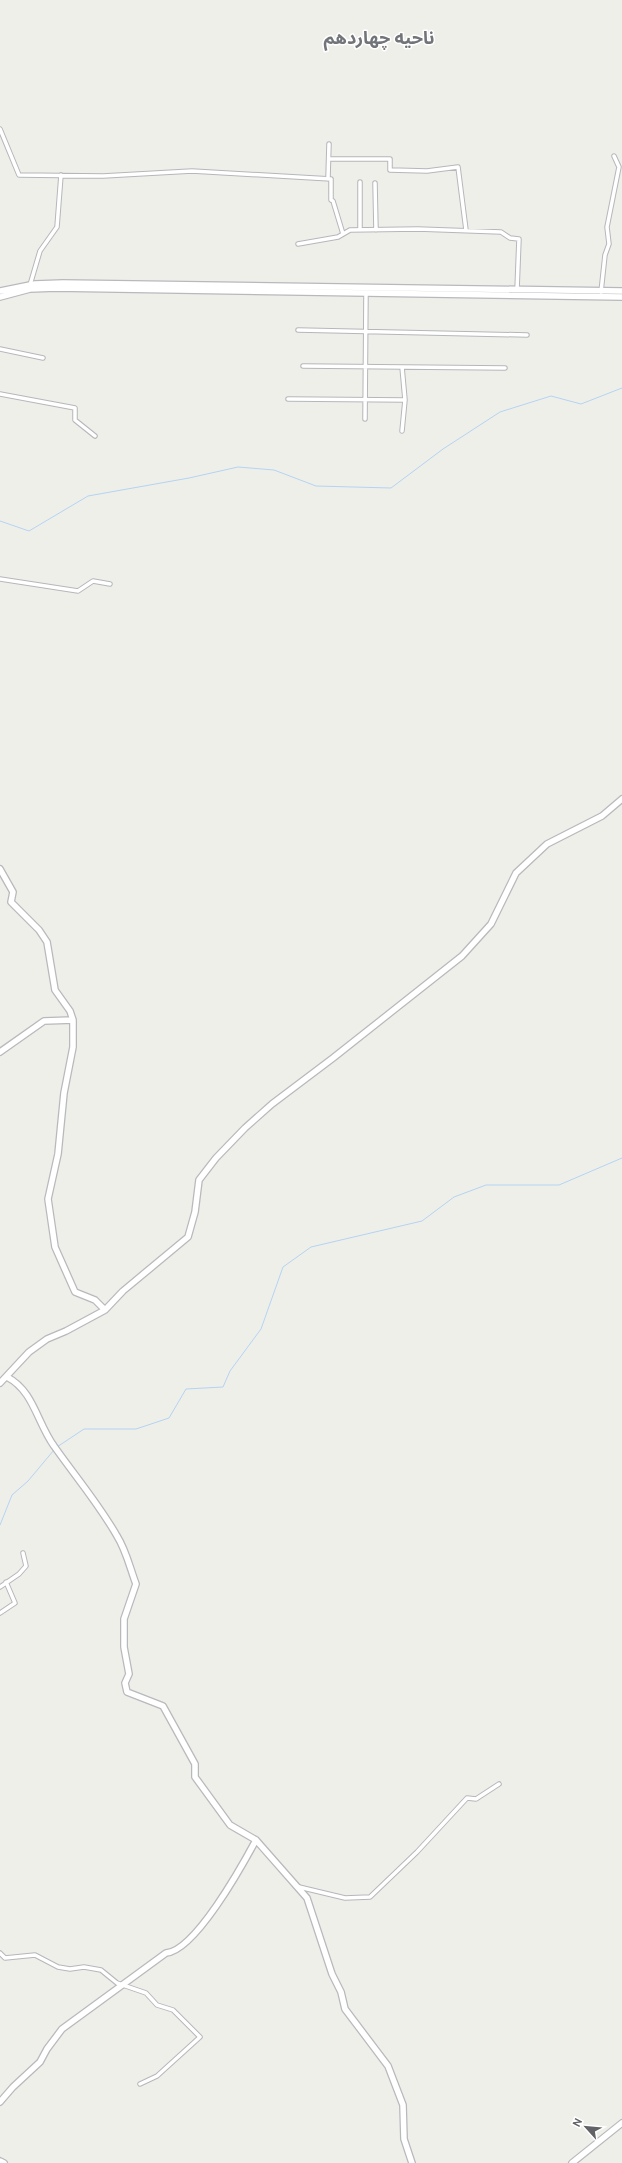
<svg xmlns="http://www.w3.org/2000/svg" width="622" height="2163" font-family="Cabin,'Noto Sans Arabic',sans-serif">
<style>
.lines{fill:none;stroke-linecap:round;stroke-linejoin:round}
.stream{stroke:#b4d3f4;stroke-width:1}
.street-casing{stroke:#b5b7bb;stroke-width:5.5}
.secondary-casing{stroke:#b7b9bd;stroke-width:8}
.street{stroke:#fff;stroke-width:3.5}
.secondary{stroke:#fff;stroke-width:5.5}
.labels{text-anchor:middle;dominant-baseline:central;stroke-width:3;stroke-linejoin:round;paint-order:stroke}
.district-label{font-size:18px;font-weight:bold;fill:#717478;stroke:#fff}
</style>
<rect width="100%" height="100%" fill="#efefe9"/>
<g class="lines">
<path class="stream" d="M0,521l29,10 59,-35 101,-18 49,-11 36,3 42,16 75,2 52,-39 57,-37 51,-16 30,8 41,-16
M57,1447l27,-18h52l33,-11 17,-29 37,-2 7,-16 31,-42 22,-62 28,-20 111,-26 32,-24 32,-12h73l63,-27
M0,1525l12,-30 16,-14 26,-31"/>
<g class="street-casing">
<path id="street" d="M0,129l19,46 84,1 89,-5 139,8v21l2,1 10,33
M329,159h61v11l37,1 31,-4 8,63
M328,178l1,-34
M360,182v48
M375,183l1,47
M298,244l40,-7 12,-7 68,-1 83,3 9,6 9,1 -2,51
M30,285l10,-34 17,-24 4,-52
M601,292l4,-37 4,-11 -2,-17 12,-60 -5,-11
M298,330l229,5
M0,349l43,9
M303,366l202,2
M0,394l75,14v12l20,16
M288,399l117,1
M365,419l1,-126
M402,431l3,-31 -3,-33
M0,579l78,12 15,-10 17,3
M0,1587l19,-13 7,-8 -3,-13
M0,1613l15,-10 -9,-21
M299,1887l46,11 25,-1 47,-45 50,-54 9,1 23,-15
M0,1953l5,5 30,-3 23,12 12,2 14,-2 17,3 16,13 29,10 11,12 16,5 27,27 -43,39 -17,8"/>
</g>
<g class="secondary-casing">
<path id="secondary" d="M0,291l35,-7 28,-1 559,8
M0,297l30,-8 26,-1 566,9
M0,869l13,23 -2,10 28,28 8,12 8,48 15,21 3,9v27l-9,46 -6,61 -10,45 7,48 20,45 20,8 10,10
M0,1052l44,-31 29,-1
M7,1377c27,14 30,46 47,69 21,30 45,58 63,90 9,14 13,32 19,48l-12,35v28l5,27 -4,9 2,9 36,14 32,58v13l35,48 26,15 51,58 25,76 9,18 4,17 43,57 15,39 1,34 8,24
M0,1383l29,-31 18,-13 19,-8 39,-21 18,-19 65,-54 7,-25 4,-32 17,-22 29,-30 27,-24 61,-46 129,-102 29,-32 25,-51 31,-29 55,-28 20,-17
M0,2102l13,-15 27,-25 7,-13 15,-20 104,-76c29,-2 76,-87 90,-113
M0,2161l4,2
M572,2163l50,-40"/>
</g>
<use href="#street" class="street"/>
<use href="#secondary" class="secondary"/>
</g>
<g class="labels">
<g class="district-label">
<text x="379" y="38">ناحیه چهاردهم</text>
</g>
</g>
<g transform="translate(586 2127) rotate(297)" stroke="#ffffff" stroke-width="3" paint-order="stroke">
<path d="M0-3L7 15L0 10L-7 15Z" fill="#606266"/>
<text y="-6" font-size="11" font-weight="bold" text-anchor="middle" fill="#606266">N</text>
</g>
</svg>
